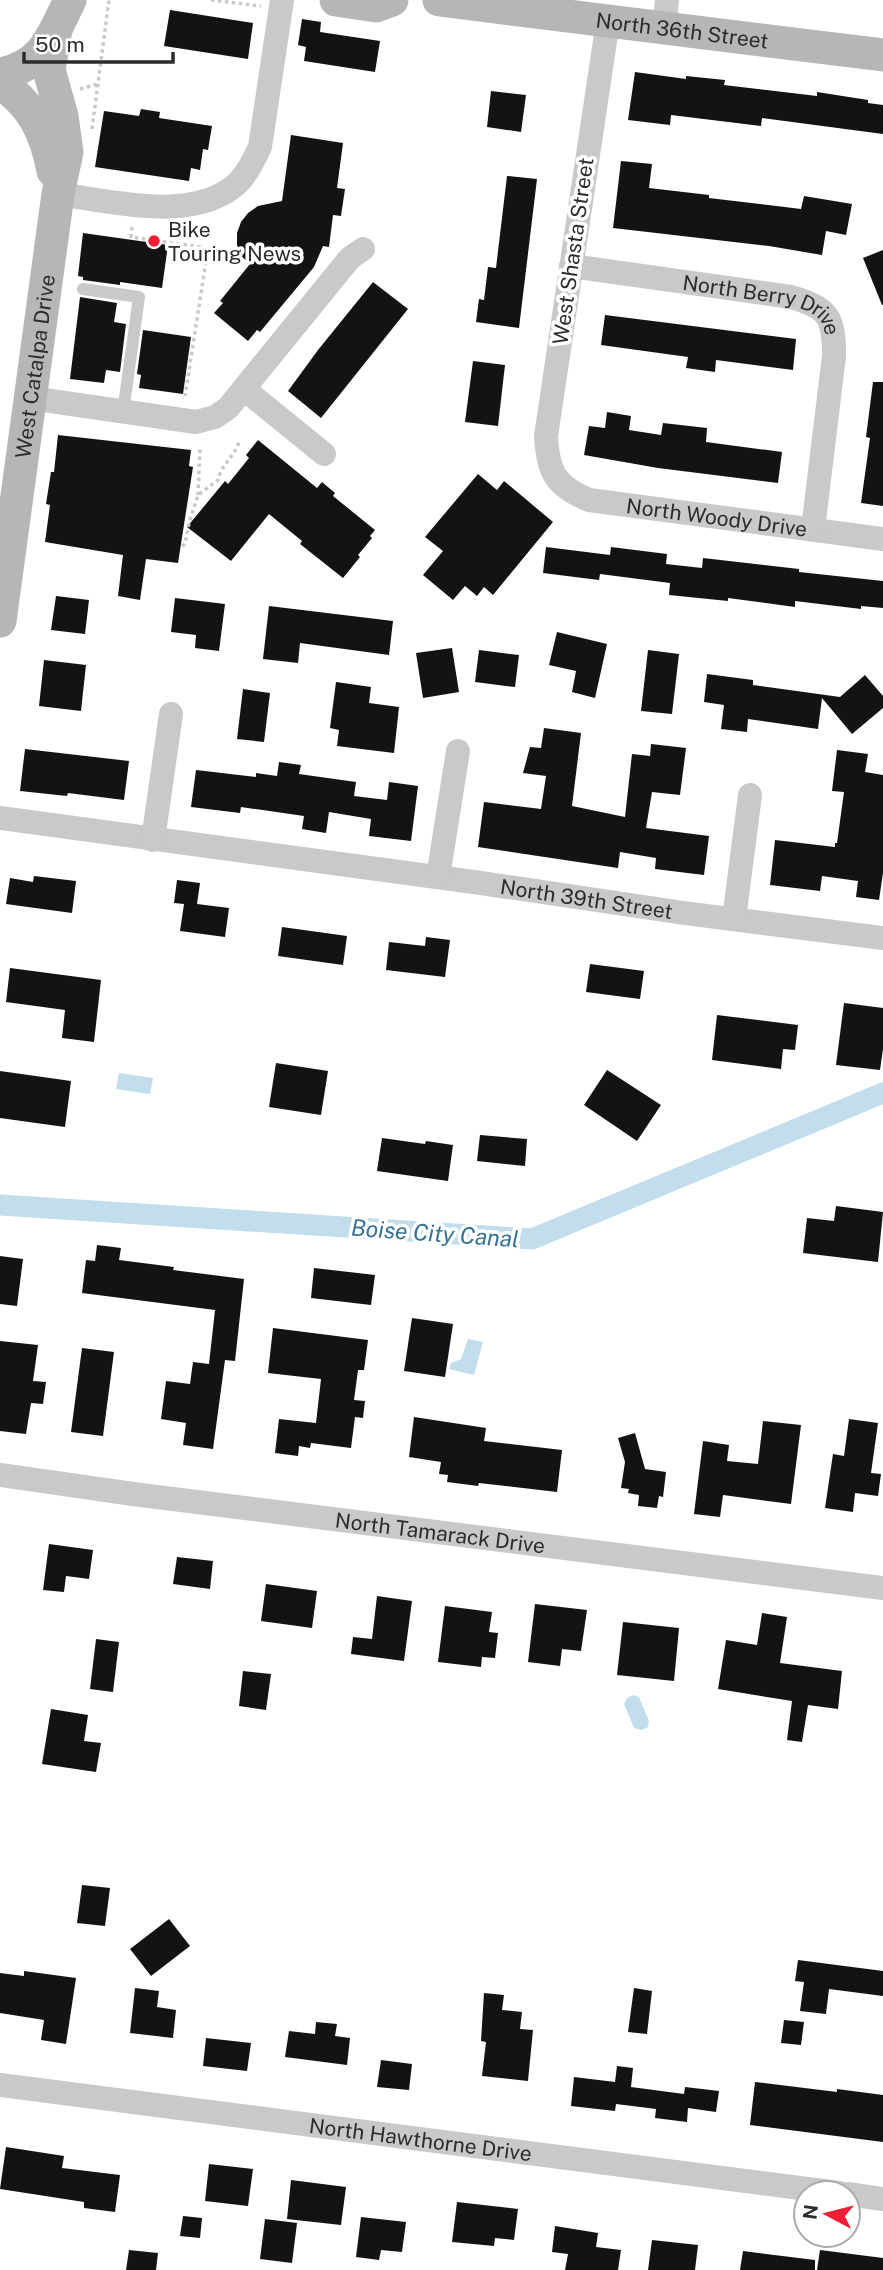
<svg xmlns="http://www.w3.org/2000/svg" width="883" height="2270" font-family="'Public Sans',sans-serif">
<style>
.water{fill:#c2deed}
.lines{fill:none;stroke-linecap:round;stroke-linejoin:round}
.canal{stroke:#c2deed;stroke-width:21}
.building{fill:#131313}
.path{stroke:#c9c9c9;stroke-width:3.5;stroke-dasharray:3.5 3.5;stroke-linecap:butt}
.lane{stroke:#c9c9c9;stroke-width:12}
.street{stroke:#c9c9c9;stroke-width:24}
.secondary{stroke:#b6b6b6;stroke-width:33}
.poi-dot{fill:#f21e36;stroke:#fff;stroke-width:2.5}
.labels{text-anchor:middle;dominant-baseline:central;stroke-width:7;stroke-linejoin:round;paint-order:stroke}
.street-label{font-size:21px;fill:#2c2c2c;stroke:#fff}
.poi-label{font-size:21px;fill:#2c2c2c;stroke:#fff;text-anchor:start}
.water-label{font-size:23px;font-style:italic;fill:#357293;stroke:#fff}
</style>
<rect width="100%" height="100%" fill="#fff"/>
<path class="water" d="M119,1073l34,5 -3,16 -34,-5z
M468,1339l15,3 -9,33 -25,-6 2,-6 10,-4z
M633,1695l6,2 10,24 -1,6 -6,3 -8,-2 -10,-24 3,-6z"/>
<g class="lines">
<path class="canal" d="M0,1205l532,34 351,-146"/>
</g>
<path class="building" d="M170,10l83,13 -5,36 -84,-13z
M302,19l19,3 -1,10 60,9 -5,31 -71,-11 2,-14 -8,-2z
M635,72l51,7v-3l39,4 -1,5 93,11v-4l51,8v3l15,2v29l-121,-16 -1,8 -90,-11 -1,10 -42,-5z
M491,91l35,4 -5,37 -34,-5z
M141,109l19,3 -1,6 53,8 -4,24 -5,-1 -3,21 -9,-2 -2,13 -94,-14 9,-56 35,5z
M291,135l52,8 -6,45 8,1 -4,27 -8,-1 -4,32 -6,-1 -9,21 -54,65 -3,-2 -9,11 -34,-28 9,-10 -3,-2 30,-37 -9,-8 -4,-11v-12l4,-11 7,-9 10,-7 24,-5z
M621,161l31,3 -3,24 60,7v3l92,11 3,-13 48,8 -6,31 -20,-4 -4,24 -53,-9 -156,-18z
M507,176l30,3 -18,149 -43,-6 3,-23 5,1 4,-33 8,1z
M83,233l85,12 -6,43 -42,-6v3l-37,-5v-3l-5,-1z
M883,250v55h-1l-19,-47z
M373,282l35,27 -87,109 -33,-27 30,-41z
M80,297l37,6 -3,19 12,2 -6,48 -14,-2 -2,13 -34,-4z
M605,315l191,24 -3,31 -77,-10 -1,12 -29,-4 2,-11 -87,-12z
M143,330l48,7 -8,57 -44,-6 2,-13 -4,-1z
M473,361l32,4 -7,61 -33,-4z
M873,382h10v124l-22,-3 9,-65 -4,-1z
M607,412l24,4 -2,14 32,5 2,-12 44,5 -1,14 76,10 -4,31 -120,-15 -74,-13 5,-29 16,2z
M58,435l133,15 -2,16 4,1 -15,96 -32,-4 -6,41 -22,-4 5,-41 -78,-13 5,-37 -4,-1 5,-32h3z
M258,440l59,48 5,-6 13,11 -2,3 42,34 -5,6 2,2 -14,17 2,2 -17,21 -43,-34 2,-3 -33,-27 -38,47 -44,-34 38,-46 3,3 21,-26 -3,-3z
M478,474l19,16 7,-9 49,41 -60,73 -9,-8 -7,9 -12,-10 -12,14 -30,-25 20,-24 -18,-14z
M546,547l64,8 1,-8 56,7 -1,10 36,4 1,-10 96,11v3l84,9v27l-22,-2v3l-66,-8v6l-67,-9v3l-59,-6 1,-12 -70,-9 -1,6 -56,-7z
M56,596l33,4 -4,34 -34,-4z
M175,598l50,6 -6,47 -24,-3 1,-13 -25,-3z
M269,606l124,15 -4,34 -89,-12 -2,20 -35,-4z
M557,632l50,12 -12,54 -23,-6 4,-21 -27,-6z
M452,648l7,44 -36,6 -7,-45z
M479,650l40,5 -4,32 -40,-5z
M648,650l31,4 -7,60 -31,-3z
M44,660l42,5 -5,46 -42,-5z
M707,674l46,6v5l87,12 25,-22 18,21v12l-31,26 -30,-36 -4,31 -70,-10 -1,13 -26,-3 3,-24 -20,-3z
M336,682l35,5 -2,16 30,4 -5,46 -57,-7 2,-16 -9,-2z
M243,689l27,4 -6,49 -27,-3z
M544,728l37,5 -9,73 53,11 7,-63 18,2 1,-12 35,4 -6,47 -28,-3 -6,36 63,8 -5,39 -49,-6 1,-11 -36,-6 -2,16 -140,-21 6,-45 57,7 5,-33 -23,-3 7,-26 11,1z
M25,749l104,12 -5,39 -56,-7 -1,3 -47,-5z
M837,750l31,4 -3,18 18,3v98l-4,27 -23,-3 2,-16 -36,-5 -2,15 -50,-6 5,-45 60,7v-4h2l7,-51 -12,-1z
M279,762l22,3 -2,9 57,8 -2,14 33,4 2,-18 29,4 -7,55 -42,-5 2,-17 -42,-7 -3,21 -24,-4 2,-13 -63,-9 -1,6 -49,-6 5,-37 60,7v-4l21,3z
M34,876l42,5 -4,32 -66,-9 4,-26 23,4z
M177,880l23,3 -3,21 32,4 -4,29 -45,-6 4,-27 -10,-1z
M282,927l65,9 -4,29 -65,-9z
M426,937l24,3 -5,37 -59,-7 3,-28 36,4z
M590,964l54,7 -4,28 -54,-7z
M10,968l91,12 -7,62 -32,-4 3,-28 -59,-8z
M844,1003l39,5v41l-3,21 -44,-5z
M717,1015l81,10 -3,25 -12,-1 -2,20 -69,-9z
M276,1063l52,8 -7,44 -52,-8z
M607,1070l54,35 -24,36 -53,-36z
M0,1071l71,10 -6,46 -65,-9z
M480,1135l47,4 -2,27 -48,-5z
M382,1138l43,6 1,-3 27,4 -5,36 -71,-10z
M836,1206l47,6 -5,50 -75,-9 4,-35 27,3z
M97,1245l24,3 -2,12 55,7 -1,3 71,9 -9,82 -10,-1 -12,89 -30,-4 3,-22 -25,-4 5,-38 24,3 3,-22 16,2 6,-54 -133,-17 4,-33 9,1z
M0,1256l23,3 -6,47 -17,-2z
M314,1268l61,7 -4,30 -60,-7z
M412,1318l41,6 -8,53 -41,-6z
M273,1328l95,12 -4,30h-6l-4,30 11,1 -2,17 -8,-1 -4,31 -40,-5 -1,5 -11,-2 -1,10 -23,-3 4,-34 37,4 5,-44 -53,-6z
M0,1341l38,4 -5,36 13,1 -3,22 -12,-1 -5,31 -26,-3z
M82,1348l32,4 -11,84 -32,-4z
M414,1417l72,11 -2,13 78,9 -5,42 -78,-9 -1,3 -31,-4 1,-7 -9,-1 2,-12 -32,-5z
M849,1419l29,4 -7,50 10,1 -3,22 -23,-3 -2,19 -28,-4 8,-54 11,2z
M763,1421l38,4 -10,79 -68,-9 -3,22 -26,-3 9,-73 26,4 -2,16 31,3z
M635,1433l10,36 21,3 -3,25 -4,-1 -2,12 -19,-2 1,-11 -11,-2 1,-4 -8,-1 4,-26 -7,-24z
M49,1544l44,6 -4,29 -23,-3 -2,16 -21,-2z
M177,1557l36,4 -3,28 -37,-5z
M266,1584l51,7 -5,37 -51,-7z
M377,1596l35,5 -8,60 -53,-7 2,-17 19,2z
M535,1604l52,6 -6,41 -19,-2 -2,17 -32,-4z
M445,1606l47,6 -3,20 9,1 -3,25 -13,-1 -1,10 -43,-5z
M762,1613l25,4 -7,46 62,8 -4,38 -30,-4 -6,37 -15,-2 5,-39 -74,-12 8,-49 31,5z
M623,1622l56,6 -5,53 -57,-6z
M96,1639l23,3 -6,50 -23,-3z
M243,1671l28,3 -5,36 -27,-4z
M51,1709l37,6 -4,26 17,2 -5,29 -54,-8z
M82,1885l28,3 -5,38 -28,-3z
M169,1919l21,27 -39,30 -21,-27z
M798,1960l85,11v25l-54,-7 -3,25 -26,-3 4,-29 -9,-1z
M24,1971l52,7 -10,66 -25,-4 3,-20 -44,-7v-40l24,3z
M135,1988l24,3 -2,16 19,3 -3,28 -43,-5z
M634,1988l18,3 -5,43 -19,-2z
M484,1993l20,2 -2,15 20,2 -2,17 13,1 -5,51 -46,-5 4,-34 -5,-1z
M784,2020l20,2 -3,23 -20,-2z
M316,2022l21,2 -2,12 15,2 -3,27 -62,-8 4,-26 26,3z
M206,2038l45,5 -4,28 -44,-5z
M381,2060l31,4 -3,26 -32,-3z
M617,2066l16,2 -2,19 53,7 1,-7 34,4 -3,21 -28,-4 -1,14 -32,-4 1,-9 -40,-5 -1,7 -44,-5 3,-29 41,5z
M755,2082l82,10v-3l46,6v47l-133,-17z
M6,2147l58,9 -2,12 58,7 -5,37 -31,-4v-6l-84,-13z
M209,2164l44,5 -5,37 -43,-5z
M291,2180l55,7 -5,38 -54,-6z
M457,2202l61,7 -4,31 -19,-2 -1,8 -42,-4z
M183,2216l19,2 -2,20 -20,-2z
M361,2217l45,5 -4,30 -21,-2 -2,10 -23,-3z
M265,2219l32,4 -5,40 -32,-4z
M555,2226l43,7 -2,14 25,3 -3,20h-53l3,-16 -16,-2z
M652,2240l46,5 -3,25h-47z
M129,2250l29,3 -2,17h-30z
M820,2250l63,8v12h-66z
M743,2251l72,9v10h-75z"/>
<g class="lines">
<path class="path" d="M211,0l50,6
M80,89l18,-5
M92,129l17,-129
M132,227l-1,10 69,10 5,3 2,5 -22,141
M198,495l2,-47
M182,546l3,-2 4,-21 9,-28 20,-15c3,-15 16,-23 21,-38"/>
<path class="lane" d="M83,289l56,8 -16,115"/>
<g class="street">
<path id="s1" d="M608,21l-62,415c2,36 9,50 43,64l294,39"/>
<path d="M664,28l3,-28"/>
<path d="M58,194c52,7 130,28 175,-7 13,-10 20,-26 27,-40l22,-147"/>
<path id="s2" d="M571,266l220,31c38,11 43,20 43,59l-21,173"/>
<path d="M244,389l80,65"/>
<path d="M30,398l166,24 19,-5 13,-9 122,-150 13,-9"/>
<path id="s3" d="M0,818l481,65 203,30 199,25"/>
<path d="M153,840l18,-126"/>
<path d="M438,877l20,-126"/>
<path d="M734,919l16,-124"/>
<path id="s4" d="M0,1475l133,19 750,94"/>
<path id="s5" d="M0,2085l839,108"/>
<path d="M848,2194l35,5"/>
</g>
<g class="secondary">
<path d="M336,0l40,6 16,-6"/>
<path id="s6" d="M439,0l444,55"/>
<path d="M0,74c44,-8 52,-38 70,-74"/>
<path d="M0,83c33,22 46,50 53,88"/>
<path id="s7" d="M0,621l58,-427 9,-42 -5,-36 -13,-46 7,-41"/>
</g>
</g>
<circle class="poi-dot" cx="154" cy="241" r="7"/>
<g class="labels">
<g class="street-label">
<text stroke="none"><textPath href="#s6" startOffset="245">North 36th Street</textPath></text>
<text transform="translate(573 251) rotate(-82)">West Shasta Street</text>
<text stroke="none"><textPath href="#s2" startOffset="198">North Berry Drive</textPath></text>
<text stroke="none"><textPath href="#s7" startOffset="257">West Catalpa Drive</textPath></text>
<text stroke="none"><textPath href="#s1" startOffset="632">North Woody Drive</textPath></text>
<text stroke="none"><textPath href="#s3" startOffset="592">North 39th Street</textPath></text>
<text stroke="none"><textPath href="#s4" startOffset="444">North Tamarack Drive</textPath></text>
<text stroke="none"><textPath href="#s5" startOffset="424">North Hawthorne Drive</textPath></text>
</g>
<g class="poi-label">
<text x="168" y="229">Bike<tspan x="168" dy="24">Touring News</tspan></text>
</g>
<g class="water-label">
<text transform="translate(435 1233) rotate(4)">Boise City Canal</text>
</g>
</g>
<g transform="translate(827 2214) rotate(277)"><circle r="33" fill="#ffffff" stroke="#ababab" stroke-width="2"/>
<path d="M0-5L12 26L0 18L-12 26Z" fill="#f21e36"/>
<text y="-10" font-size="19" font-weight="bold" text-anchor="middle" fill="#2c2c2c">N</text>
</g>
<path d="M24 52v10h149v-10" fill="none" stroke="#2c2c2c" stroke-width="3.5"/>
<text x="35" y="52" font-size="21" fill="#2c2c2c" stroke="#ffffff" stroke-width="5" paint-order="stroke">50 m</text>
</svg>
